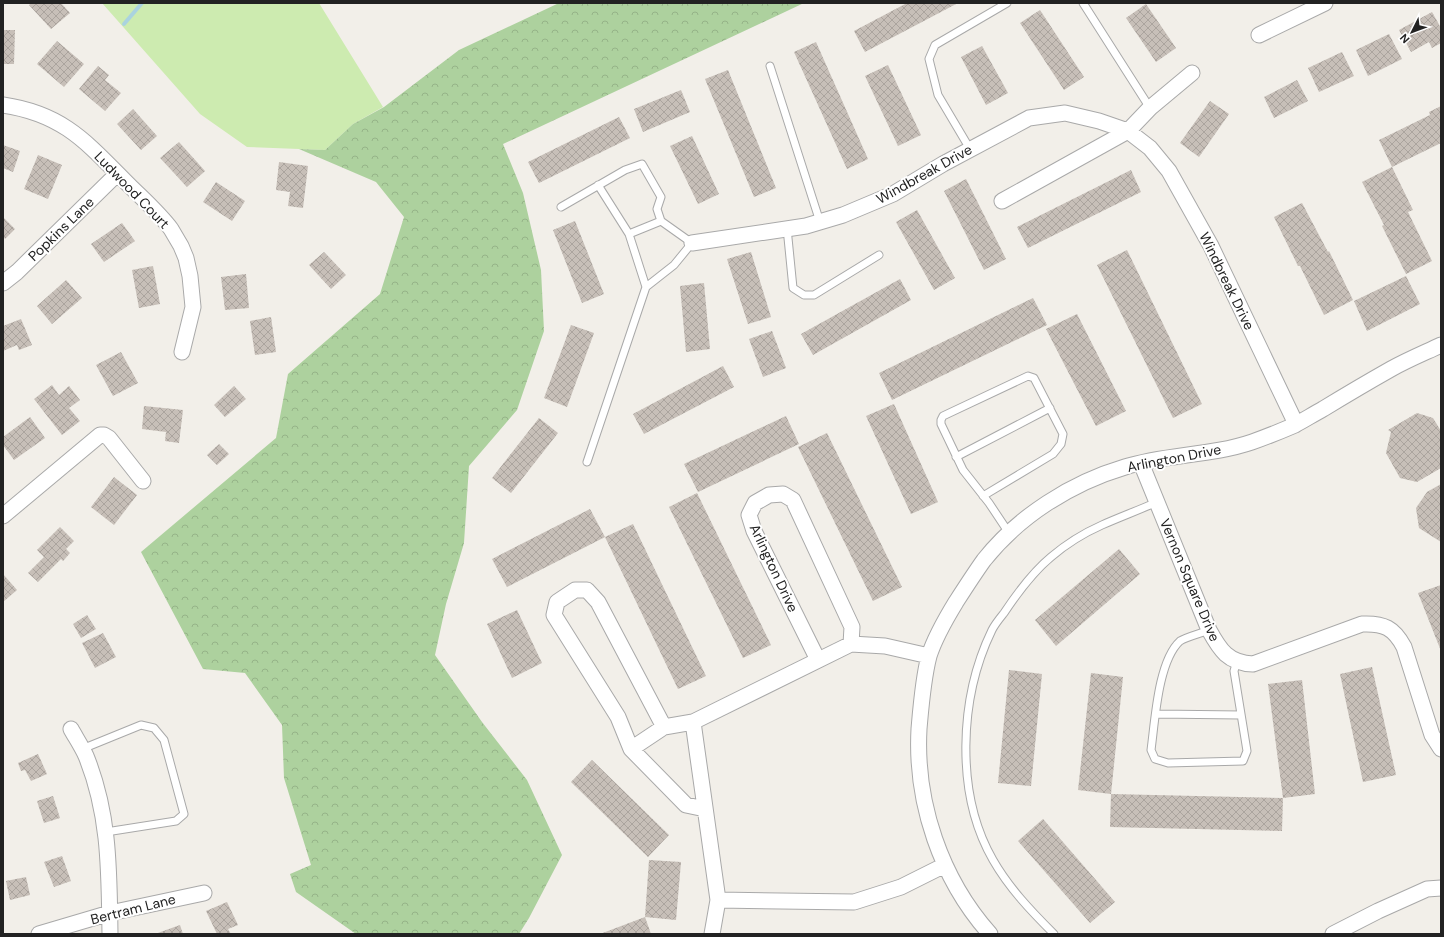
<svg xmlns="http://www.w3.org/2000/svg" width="1444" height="937" font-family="'DM Sans',sans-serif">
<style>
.grass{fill:#cdebb0}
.forest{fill:url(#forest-crowns)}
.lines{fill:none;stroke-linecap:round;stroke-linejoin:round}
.stream{stroke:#aad3df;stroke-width:4}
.building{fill:url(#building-cross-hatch)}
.service-casing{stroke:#a9a9a9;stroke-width:9}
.minor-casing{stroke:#a9a9a9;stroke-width:17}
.service{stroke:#fff;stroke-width:7}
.minor{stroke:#fff;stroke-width:15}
.labels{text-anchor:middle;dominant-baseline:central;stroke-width:4;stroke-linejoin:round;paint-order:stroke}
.street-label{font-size:14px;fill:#222;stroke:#fff}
</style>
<defs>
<pattern id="forest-crowns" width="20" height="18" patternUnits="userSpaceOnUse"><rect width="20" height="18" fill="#add19e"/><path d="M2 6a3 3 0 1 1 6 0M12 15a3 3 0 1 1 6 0" fill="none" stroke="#95b388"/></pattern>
<pattern id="building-cross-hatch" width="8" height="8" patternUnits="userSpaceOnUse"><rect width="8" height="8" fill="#c7bfb8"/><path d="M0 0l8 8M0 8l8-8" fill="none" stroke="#aba49e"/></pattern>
</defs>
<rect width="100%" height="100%" fill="#f2efe9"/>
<path class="grass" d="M102,3h217l64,104 -30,17 -28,26 -78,-3 -47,-33z"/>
<path class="forest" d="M559,3h245l-301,141 20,49 18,77 3,61 -27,79 -48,56 -5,77 -18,61 -11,51 47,67 45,58 35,75 -33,63 -10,16h-163l-60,-42 -6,-18 21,-9 -27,-87 -2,-53 -37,-52 -42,-4 -62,-117 135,-114 12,-64 92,-80 24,-77 -28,-35 -77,-33 26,1 28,-26 31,-17 75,-57z"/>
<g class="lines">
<path class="stream" d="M124,24l18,-21"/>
</g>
<path class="building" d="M31,3h30l9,10 -19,16 -22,-24z
M907,3h51l-93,49 -11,-21z
M1146,4l30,44 -20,14 -30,-44z
M1040,10l44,67 -20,13 -44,-67z
M1432,12l9,16v15l-9,5 -3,-6 -18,10 -12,-22z
M3,30h12l-1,34h-11z
M1389,34l13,25 -34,17 -12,-26z
M57,41l27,23 -20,23 -27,-23z
M816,42l52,117 -21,10 -53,-117z
M982,46l26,47 -22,12 -25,-48z
M1342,52l12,24 -35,16 -11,-24z
M888,65l33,70 -23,11 -33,-70z
M98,66l11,9 -4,5 16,13 -16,18 -26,-22z
M728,70l48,118 -22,9 -49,-118z
M1297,80l11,21 -34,17 -10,-21z
M681,90l9,22 -47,20 -9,-23z
M1210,101l19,13 -30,43 -19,-14z
M1441,106v37l-49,24 -13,-27 51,-25 -1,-3z
M133,109l24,27 -16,14 -24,-26z
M619,117l11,21 -91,45 -11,-21z
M692,136l27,58 -21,10 -28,-58z
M179,142l26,29 -18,16 -27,-29z
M3,145l17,6 -7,21 -10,-4z
M38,155l24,10 -14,34 -24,-10z
M279,162l29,4 -5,42 -15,-2 2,-14 -14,-2z
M1392,167l21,43 -5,2 24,49 -26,13 -24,-48 2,-1 -22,-43z
M1131,170l10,22 -113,56 -11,-21z
M966,179l40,80 -22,11 -40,-79z
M216,182l29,19 -13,20 -29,-19z
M1302,203l26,49 1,-1 24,49 -29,15 -24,-49h-2l-24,-49z
M917,210l38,68 -21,12 -38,-68z
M3,217l12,12 -10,10 -2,-3z
M575,221l29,73 -22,9 -29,-73z
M122,223l13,18 -31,21 -13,-18z
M1127,250l75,154 -29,14 -76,-153z
M324,252l22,23 -15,14 -22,-24z
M751,252l20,65 -23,7 -21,-65z
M153,266l7,38 -21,4 -7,-38z
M246,274l3,34 -24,2 -4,-33z
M1406,276l14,28 -53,27 -13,-30z
M900,279l11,21 -98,55 -12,-21z
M66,280l16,18 -30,26 -15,-18z
M704,283l6,66 -24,3 -6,-66z
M1033,298l14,27 -155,75 -13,-27z
M1077,314l49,97 -30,15 -50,-97z
M271,317l5,35 -21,3 -5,-34z
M21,319l11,26 -13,5 -2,-5 -14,6v-25z
M571,325l23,8 -27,74 -23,-9z
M772,331l14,37 -23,9 -14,-38z
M121,352l17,31 -25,13 -17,-31z
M723,366l11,21 -90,47 -11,-20z
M52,385l7,10 10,-9 11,14 -11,8 11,13 -18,14 -28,-36z
M234,386l12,13 -21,18 -11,-12z
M894,404l44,98 -27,12 -45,-98z
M144,406l39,4 -4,33 -14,-2 1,-9 -24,-3z
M1417,413l16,5 8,13v37l-24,14 -17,-4 -14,-25 5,-21 -3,-2z
M786,416l13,28 -101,48 -14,-28z
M30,417l15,21 -31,22 -11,-15v-8z
M539,418l19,15 -47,60 -19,-15z
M827,433l75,154 -29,14 -75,-154z
M219,444l10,10 -12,11 -10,-10z
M114,477l23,18 -23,30 -23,-18z
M1441,484v58l-22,-14 -3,-20 11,-16z
M697,493l74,152 -28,13 -74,-151z
M590,509l15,28 -98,50 -15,-28z
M633,524l73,152 -28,13 -73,-152z
M60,527l14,14 -8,8 4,4 -7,8 -2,-2 -23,23 -10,-9 16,-16 -7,-7z
M1119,549l21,25 -84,72 -21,-26z
M3,574l14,16 -14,12z
M1441,585v66l-23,-58z
M517,610l25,53 -30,15 -25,-54z
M87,615l9,14 -15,9 -8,-14z
M103,633l13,24 -21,11 -13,-25z
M1372,667l24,108 -33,7 -23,-108z
M1009,670l33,4 -11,112 -33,-3z
M1091,673l32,4 -12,117 -33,-4z
M1302,680l13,114 -32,4 -15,-114z
M38,754l9,20 -16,7 -6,-11 -4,1 -3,-8z
M592,760l77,75 -21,22 -77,-75z
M1111,794l172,4 -1,33 -172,-4z
M53,796l7,22 -16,5 -7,-22z
M1043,819l72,83 -25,21 -72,-82z
M62,856l9,25 -17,6 -10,-25z
M649,860l32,2 -5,58 -31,-3z
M26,877l4,18 -20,5 -4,-19z
M227,902l11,23 -10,4 3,5h-14l-11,-23z
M645,917l6,17h-51z
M180,925l3,9h-28z"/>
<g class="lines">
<g class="service-casing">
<path id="service" d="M1083,3l67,105
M770,66l50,156
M970,149l-32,-54 -9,-36 6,-14 72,-42
M561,207l64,-37 17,-6 19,33 -4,12 4,12 31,22 -18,22 -28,22
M787,228l6,60 11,7h10l65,-40
M629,234l32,-13
M956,457l94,-49
M587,462l59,-175 -17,-53 -31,-49
M983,496l70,-42 8,-10 2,-10 -29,-56 -6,-2 -85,40 -2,4v4l22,46 26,33 20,30
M1209,630c-7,3 -23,7 -29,11 -22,20 -25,80 -29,109l4,9 13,4 75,-2 4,-10 -13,-80 3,-10
M1156,714l85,1
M82,749l59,-24 13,3 10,12 20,74 -8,7 -70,11
M1054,934c-23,-23 -45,-46 -61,-74 -38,-66 -34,-162 -1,-230 3,-6 8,-12 12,-17 12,-18 30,-42 47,-56 14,-12 33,-24 51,-32 18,-8 37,-15 55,-23"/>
</g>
<g class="minor-casing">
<path id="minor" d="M1259,35l66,-32
M3,105c61,9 84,38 126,80 14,14 30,28 42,44l10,17 5,12 4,18 3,31 -11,45
M1002,201l126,-70 22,-23 42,-35
M692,243l114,-17 37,-11 50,-21 50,-30 86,-46 36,-5 34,8 29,10 22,17 19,23 42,75 85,178
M3,283l14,-11 100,-98
M1141,463l68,167c11,20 19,33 44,34l109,-40c22,-1 32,4 42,23l28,88 9,14
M3,516l97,-81h4l5,3 34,43
M818,660l-64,-129 -5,-16 6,-12 14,-8 14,-1 10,6 59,127 -1,17
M664,727l-66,-125 -11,-12h-12l-18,12 -3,13 64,102 13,32 55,56 19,4
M71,729c5,9 11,18 15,27 24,59 23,116 24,178
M631,749l33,-22 29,-5
M718,900l136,2 47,-15 44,-22
M39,934l71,-21 94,-20
M712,934l6,-34 -25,-178 158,-78 34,2 44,10
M990,934c-49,-55 -75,-131 -71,-205 2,-23 4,-50 10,-73 6,-19 16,-36 27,-54 9,-14 18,-28 28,-42 35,-44 87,-77 141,-93 41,-13 86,-11 127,-25 14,-5 29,-11 43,-17 9,-5 19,-11 28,-16 23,-14 45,-27 68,-40 16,-9 33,-16 50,-24
M1333,934l45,-23 49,-22 14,-1"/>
</g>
<use href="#service" class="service"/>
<use href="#minor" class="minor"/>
</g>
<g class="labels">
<g class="street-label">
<text transform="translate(924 174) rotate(-29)">Windbreak Drive</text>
<text transform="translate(132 190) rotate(46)">Ludwood Court</text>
<text transform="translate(61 229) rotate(-44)">Popkins Lane</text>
<text transform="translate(1227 281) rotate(64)">Windbreak Drive</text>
<text transform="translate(1174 458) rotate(-11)">Arlington Drive</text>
<text transform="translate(774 568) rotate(65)">Arlington Drive</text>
<text transform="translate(1190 580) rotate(67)">Vernon Square Drive</text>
<text transform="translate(133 909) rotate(-14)">Bertram Lane</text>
</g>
</g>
<rect width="1444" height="937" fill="none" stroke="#222222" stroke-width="8"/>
<g transform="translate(1412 32) rotate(228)" stroke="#ffffff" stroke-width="3" paint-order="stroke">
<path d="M0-3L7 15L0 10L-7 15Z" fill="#222222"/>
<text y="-6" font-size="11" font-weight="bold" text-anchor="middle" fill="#222222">N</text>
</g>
</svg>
